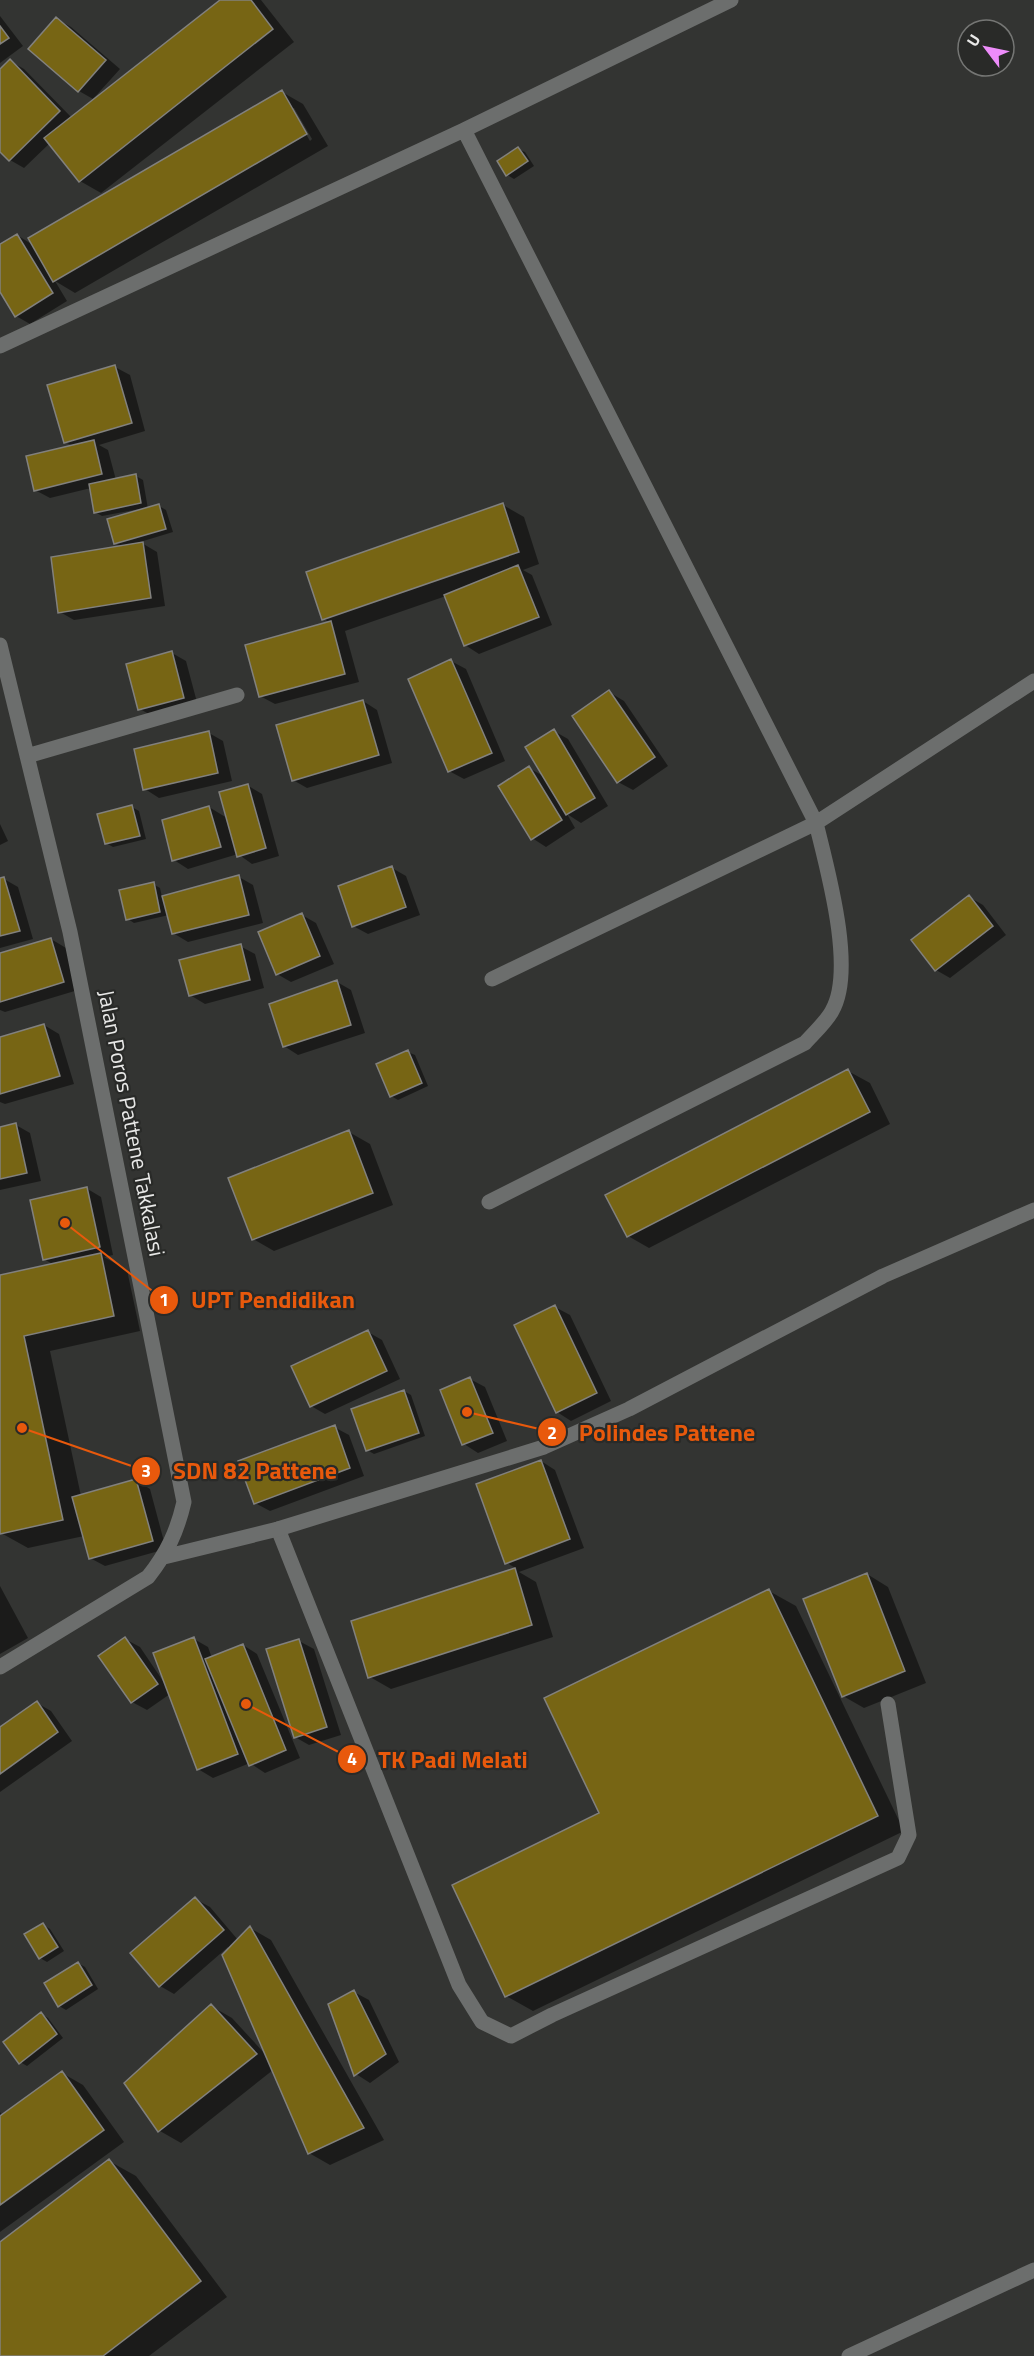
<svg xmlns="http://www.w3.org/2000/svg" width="1034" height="2356" font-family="'Titillium Web',sans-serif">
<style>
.shadow{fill:#0007;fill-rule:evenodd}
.building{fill:#776514;stroke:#82817e;stroke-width:1.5}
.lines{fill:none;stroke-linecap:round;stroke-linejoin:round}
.service{stroke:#6c6e6d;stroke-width:15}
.minor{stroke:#6c6e6d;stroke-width:15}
.labels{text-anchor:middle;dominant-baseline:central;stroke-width:4.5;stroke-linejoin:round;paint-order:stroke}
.street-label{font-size:22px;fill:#e8e8e7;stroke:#292a28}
.leader{fill:none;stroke:#e8590c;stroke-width:2}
.callout-dot{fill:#e8590c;stroke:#292a28;stroke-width:2}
.mark-label{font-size:18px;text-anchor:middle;font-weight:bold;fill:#fff}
.callout-label{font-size:24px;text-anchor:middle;font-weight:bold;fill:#e8590c;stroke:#292a28;stroke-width:4.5;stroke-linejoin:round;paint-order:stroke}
</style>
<rect width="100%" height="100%" fill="#333432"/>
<path class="shadow" d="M222,0h39l33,42 -193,151 -21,-12 -30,-38 -26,25 -14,-8 -10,-11v-78l10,-10 14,8 48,49z
M0,16l23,30 -23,17z
M57,19l14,8 49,42 -27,30 -14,-8z
M282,92l21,12 25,42 -253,147 -20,-12 12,20 -37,23 -14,-8 -16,-27v-43l17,-11 16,10zM291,108h3l18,31 -2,2z
M518,149l7,3 9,14 -20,13 -7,-4z
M115,367l15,8 15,56 -46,14 9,5 8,30 20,-4 7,4 5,29 11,-3 7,4 7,22 -33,10 17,10 8,54 -91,14 -14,-8 62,-65 -7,-4 30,-35 -43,8 -7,-4 -4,-24 -41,10 -15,-8 38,-44 -8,-4z
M503,505l21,12 15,47 -16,6 9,5 20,50 -73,29 -14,-9 -19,-49 -101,35 14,51 -84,22 -15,-8 70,-73 -6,-4z
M172,653l14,8 12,45 -44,11 -14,-8z
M451,661l15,8 39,92 -41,18 -15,-8z
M609,692l15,9 44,65 -35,24 -15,-8z
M363,701l14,9 15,53 -85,25 -14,-8z
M554,731l14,8 40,67 -27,17 -14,-9 8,14 -29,19 -14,-9 -3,-70 16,9z
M209,733l14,8 9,40 -73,17 -14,-9z
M247,785l15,9 17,62 -27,8 -14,-10 -50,15 -14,-9 35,-53 18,11z
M132,807l7,4 7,28 -33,8 -7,-4z
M0,824l8,17 -8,4z
M392,868l14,8 14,39 -52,19 -15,-8z
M239,877l14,8 10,38 -75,19 -15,-9 -4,-18 -35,8 -6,-4 25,-35 7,4 2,9z
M4,879l14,8 15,52 -33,9v-68z
M969,897l14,8 23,30 -56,43 -14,-8z
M302,915l14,8 18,41 -43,18 -14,-8z
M51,939l15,9 12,42 -73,22 -5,-2v-55z
M240,946l15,8 9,34 -59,16 -15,-9z
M337,982l14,8 14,43 -67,22 -14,-9z
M44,1025l15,9 15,50 -69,20 -5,-2v-63z
M408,1052l7,3 13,31 -30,14 -7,-4z
M848,1071l22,12 20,41 -241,124 -21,-12z
M16,1125l14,8 11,48 -41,9v-61z
M349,1132l21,12 23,61 -119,46 -21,-12z
M86,1188l15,9 12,58 -9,2 23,13 13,61 -90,20 31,145 55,-16 14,9 16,60 -61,17 -15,-8 -6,-22 -56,12 -27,-15 -1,-3v-253l54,-12 -10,-6z
M555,1307l15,8 41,86 -40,20 -14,-9z
M368,1332l14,8 18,39 -75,35 -14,-8z
M470,1379l15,8 22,54 -29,12 -14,-9 -22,-53z
M404,1391l7,4 14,41 -51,18 -7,-4z
M334,1427l15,8 15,41 -94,35 -15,-8z
M541,1461l14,9 29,78 -65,24 17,10 17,55 -162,52 -21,-12 -17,-55 164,-53 -10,-6z
M867,1574l21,13 38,96 -62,25 -21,-12z
M0,1586l28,52 -28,16z
M769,1591l27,15 108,225 -371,180 -27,-15z
M125,1639l15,8 23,34 31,-42 14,8 4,11 31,-13 14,9 43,104 -35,15 -15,-10 -37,15 -15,-9 -28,-75 -23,16 -15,-8z
M299,1641l15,8 27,86 -32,10 -14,-8z
M37,1703l14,8 21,30 -72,51v-64z
M195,1899l15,8 28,33 12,-12 21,12 113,200 -54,25 -21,-12 -36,-83 -92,73 -21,-12 -34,-48 85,-77 21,12 34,37 -38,-108 -54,47 -14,-8z
M43,1925l7,4 14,22 -17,11 -7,-4z
M78,1963l7,4 13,22 -32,21 -7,-4z
M354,1992l15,8 30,62 -29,21 -14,-9z
M41,2014l7,4 15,20 -36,28 -7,-4z
M62,2073l21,12 41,57 -124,90v-120l3,4z
M109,2161l27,15 91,121 -78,59h-149v-113z"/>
<path class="building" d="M220,0h31l22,29 -194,153 -35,-44z
M56,17l50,43 -28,32 -50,-43z
M0,26l9,12 -9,6z
M10,59l50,52 -51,50 -9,-9v-83z
M282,90l25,44 -254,148 -25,-44z
M518,147l10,14 -22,15 -9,-15z
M17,234l36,59 -38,24 -15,-25v-48z
M115,365l17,58 -68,20 -17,-58z
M94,440l8,34 -68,17 -8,-35z
M136,474l5,29 -47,10 -5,-29z
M503,503l16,49 -197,68 -16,-48z
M159,504l7,25 -52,15 -7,-25z
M143,542l8,56 -93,15 -7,-56z
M518,565l21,52 -75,29 -20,-51z
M331,621l14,53 -86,23 -14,-52z
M172,651l12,47 -46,12 -12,-46z
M451,659l41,94 -44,19 -40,-93z
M609,690l46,67 -38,26 -45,-67z
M363,700l16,55 -87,26 -16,-56z
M554,729l41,69 -29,17 -41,-68z
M209,731l9,42 -75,17 -9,-41z
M529,766l33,54 -31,20 -33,-54z
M248,784l18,64 -29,9 -18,-65z
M132,805l8,31 -35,8 -8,-30z
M209,806l12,41 -49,14 -10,-41z
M392,866l14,41 -54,20 -14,-41z
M239,875l10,40 -77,19 -10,-38z
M4,877l16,54 -20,5v-58z
M154,882l6,30 -34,8 -7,-30z
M969,895l24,31 -58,45 -24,-31z
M302,913l18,43 -44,19 -18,-43z
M51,938l13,44 -64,20v-49z
M241,944l9,36 -61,16 -10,-36z
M337,980l14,45 -68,22 -14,-43z
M44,1024l16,52 -60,18v-57z
M408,1050l14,33 -32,14 -14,-33z
M848,1069l22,43 -243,125 -22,-42z
M16,1123l11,50 -27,6v-52z
M349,1130l24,63 -121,47 -24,-62z
M87,1187l13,60 -57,13 -13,-60z
M101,1253l13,63 -90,20 39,184 -63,14v-259z
M555,1305l42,88 -41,20 -42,-88z
M368,1330l19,41 -77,36 -19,-41z
M470,1377l23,56 -31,12 -22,-55z
M404,1390l15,43 -53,18 -15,-42z
M335,1425l15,43 -96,36 -16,-43z
M541,1460l29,79 -65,25 -29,-80z
M136,1479l17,62 -64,18 -17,-62z
M515,1568l17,57 -164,53 -17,-57z
M867,1573l38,98 -63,26 -39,-98z
M769,1589l109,227 -373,181 -53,-112 147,-72 -55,-115z
M125,1637l33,47 -27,19 -33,-47z
M194,1637l44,117 -41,16 -44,-117z
M299,1639l28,88 -33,11 -28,-89z
M243,1644l43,106 -37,16 -44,-107z
M37,1701l21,31 -58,42v-47z
M195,1897l29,33 -65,57 -29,-34z
M43,1923l15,24 -19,12 -15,-25z
M250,1926l114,202 -56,26 -86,-199z
M78,1962l14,23 -34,22 -14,-24z
M354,1990l32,64 -32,22 -26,-72z
M211,2004l46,50 -99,78 -34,-49z
M41,2012l16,22 -38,30 -16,-22z
M62,2071l42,59 -104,75v-89z
M109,2159l92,122 -98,75h-103v-114z"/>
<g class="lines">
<path class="service" d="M278,1529l181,456 23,37 29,14 41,-21 346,-157 11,-23 -21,-131"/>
<path class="minor" d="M464,130l267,-130
M0,346l464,-216 352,693 -324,156
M0,645l70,287 114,570c-7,30 -17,51 -36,75l-148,90
M27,756l210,-61
M489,1202l316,-159c9,-10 21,-21 27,-32 24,-41 -5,-143 -16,-188l218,-142
M164,1557l114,-28 266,-82 85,-38 254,-133 151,-66
M849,2356l185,-86"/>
</g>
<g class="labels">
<g class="street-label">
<text transform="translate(132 1123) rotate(79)">Jalan Poros Pattene Takkalasi</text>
</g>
</g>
<path class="leader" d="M65 1223L164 1300M467 1412L552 1432M22 1428L146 1471M246 1704L352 1759"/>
<g class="callout-dot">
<circle cx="65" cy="1223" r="6"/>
<circle cx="467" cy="1412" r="6"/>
<circle cx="22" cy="1428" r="6"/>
<circle cx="246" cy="1704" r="6"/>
<circle cx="164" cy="1300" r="15"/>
<circle cx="552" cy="1432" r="15"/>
<circle cx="146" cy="1471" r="15"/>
<circle cx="352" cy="1759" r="15"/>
</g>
<g class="mark-label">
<text x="164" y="1306">1</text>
<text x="552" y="1439">2</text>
<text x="146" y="1477">3</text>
<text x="352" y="1765">4</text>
</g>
<g class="callout-label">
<text x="273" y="1308">UPT Pendidikan</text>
<text x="667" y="1441">Polindes Pattene</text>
<text x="255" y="1479">SDN 82 Pattene</text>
<text x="453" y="1768">TK Padi Melati</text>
</g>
<g transform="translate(986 48) rotate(302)"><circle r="28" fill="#292a28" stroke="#757674" stroke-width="1.5"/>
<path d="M0-4.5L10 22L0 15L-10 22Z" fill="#ed8cfa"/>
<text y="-9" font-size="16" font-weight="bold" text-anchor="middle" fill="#e8e8e7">U</text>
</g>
</svg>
